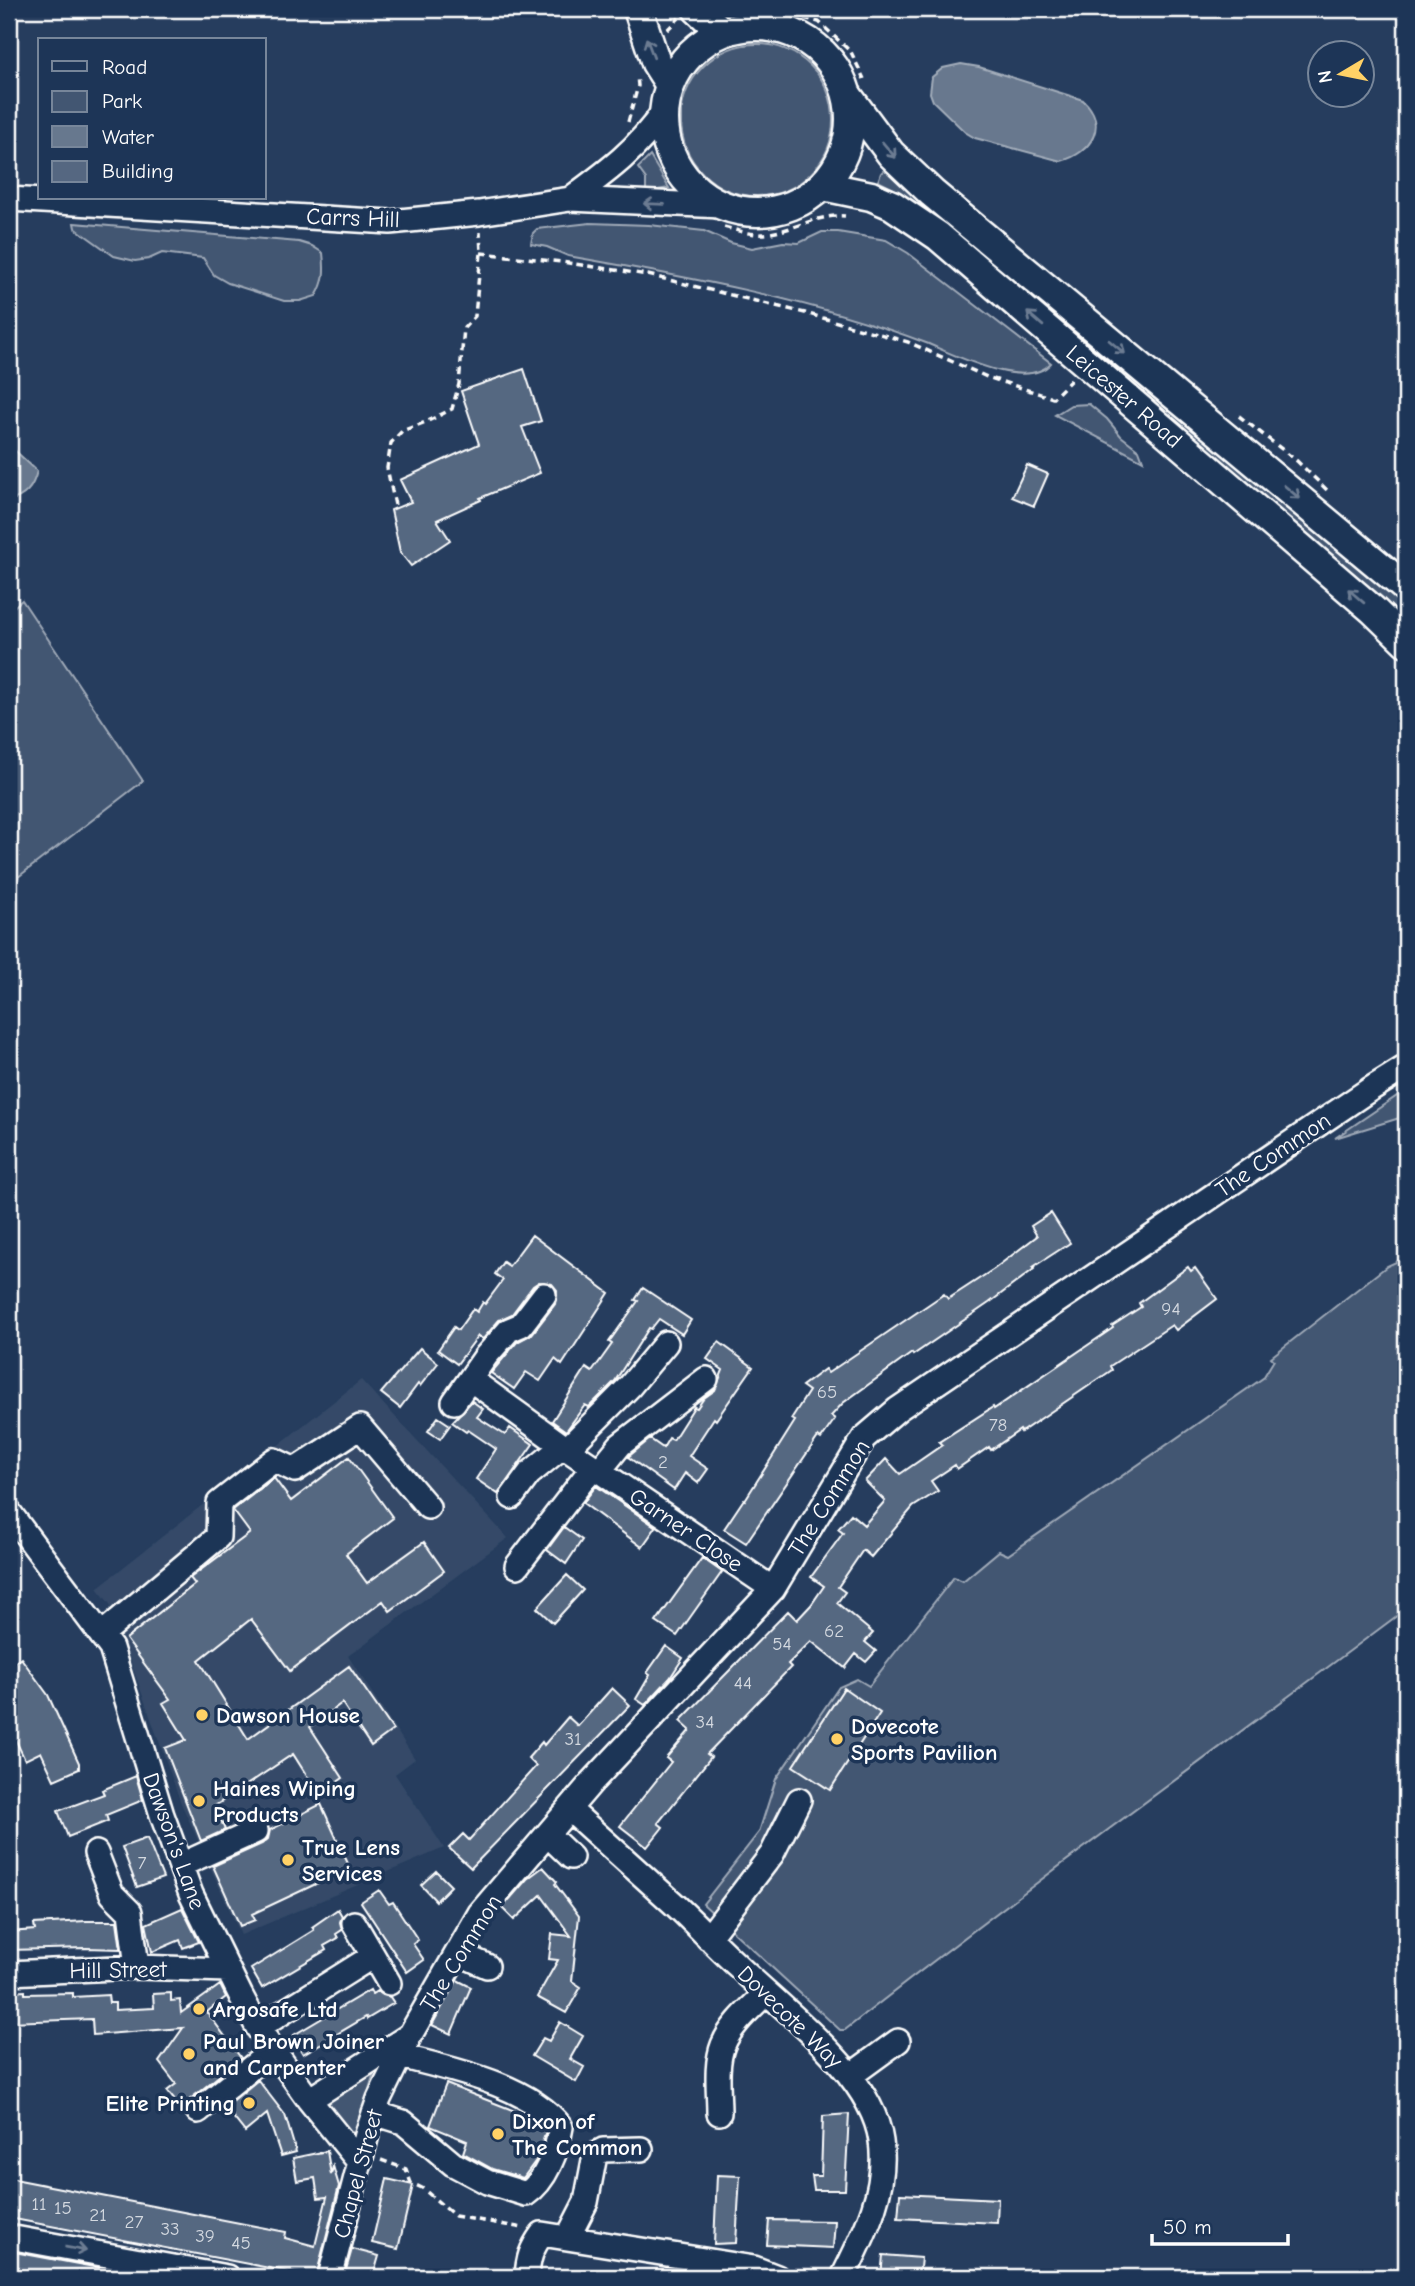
<svg xmlns="http://www.w3.org/2000/svg" width="1415" height="2286" font-family="'Comic Neue',sans-serif">
<style>
.built{fill:#344a68}
.green{fill:#425672;stroke:#a0aab8;stroke-width:2}
.water{fill:#67788e;stroke:#a4aebb;stroke-width:2}
.building{fill:#556781;stroke:#fff;stroke-width:2}
.lines{fill:none;stroke-linecap:round;stroke-linejoin:round}
.minor-casing{stroke:#fff;stroke-width:28}
.major-casing{stroke:#fff;stroke-width:33}
.path{stroke:#fff;stroke-width:3.5;stroke-dasharray:7 5;stroke-linecap:butt}
.minor{stroke:#1d3557;stroke-width:23}
.major{stroke:#1d3557;stroke-width:28}
.oneway{stroke:#6c7c92}
.poi-dot{fill:#ffd166;stroke:#1d3557;stroke-width:2.5}
.labels{text-anchor:middle;dominant-baseline:central;stroke-width:7;stroke-linejoin:round;paint-order:stroke}
.number-label{font-size:19px;fill:#d4d9e0}
.street-label{font-size:23px;fill:#fff;stroke:#1d3557}
.poi-label{font-size:23px;font-weight:bold;fill:#fff;stroke:#1d3557;text-anchor:start}
</style>
<rect width="100%" height="100%" fill="#263d5e"/>
<filter id="ink" filterUnits="userSpaceOnUse"><feTurbulence type="fractalNoise" baseFrequency=".0143" numOctaves="2"/><feDisplacementMap in="SourceGraphic" scale="14" xChannelSelector="R" yChannelSelector="G"/><feConvolveMatrix kernelMatrix="1 2 1 2 8 2 1 2 1" color-interpolation-filters="sRGB"/></filter>
<g filter="url(#ink)">
<path class="built" d="M361,1380l147,158 -160,118 67,103 -20,15 49,74 -203,87 -60,-132 -71,-199 -13,-16z"/>
<path class="green" d="M681 120a76 76 0 1 1 152 0a76 76 0 1 1-152 0Z
M650,156l19,32 -23,4v-13l-8,-11z
M888,166l462,387 56,50v20l-53,-50 -457,-383 -18,-9 3,-8z
M74,223l225,19 13,4 11,7c2,17 2,29 -7,43l-16,5h-16l-56,-18 -14,-8 -11,-17 -41,-5 -13,6 -14,2 -21,-5 -39,-28z
M590,223l59,2 55,6 27,12 21,5 31,-6 16,1 23,-11h16l48,8 22,13 143,110c-25,29 -98,-9 -125,-20 -115,-44 -238,-66 -358,-87l-21,-9 -16,-3 2,-11 4,-4z
M1089,404l18,15 14,17 18,14 4,11 -88,-46 16,-10z
M22,600l121,181 -134,103v-273z
M1406,1090v26l-71,22z
M1398,1261l8,23v325c-187,140 -377,276 -561,421h-5l-137,-126 56,-72 17,-53 63,-92 18,-8 12,7 85,-109 9,4 36,-30 9,4 255,-177 11,-18 -3,-3 116,-91z
M376,2066l-22,73 -30,-36z"/>
<path class="water" d="M961,64l18,3 104,33c26,24 9,53 -22,61l-86,-23 -10,-6 -32,-31 -3,-8 2,-16 11,-9z
M9,445l28,26c-4,17 -12,26 -28,30z"/>
<path class="building" d="M524,369l17,52 -19,6 18,46 -60,25 1,2 -44,20 13,20 -39,26 -11,-14 -9,-42 20,-8 -11,-22 79,-36 -18,-53z
M1027,465l21,9 -14,32 -22,-9z
M1051,1213l19,30 -37,24 1,2 -45,34 -76,52 -1,-2 -69,50 -12,13 4,3 -14,20 -3,-2 -72,106 -22,-14 20,-30 1,1 50,-79 -4,-2 18,-28 -7,-5 23,-17 3,4 116,-79 4,5 46,-30 43,-33 -6,-10z
M532,1235l77,58 -47,72 -7,-6 -15,22 -14,-9 -12,17 -23,-16 26,-31 15,-8 23,-30 2,-14 -5,-6 -13,-2 -6,4 -21,28 -13,6 -16,19 -5,-3 -21,28 -19,-14 16,-23 4,3 15,-21 4,3 6,-10 2,2 18,-24 -8,-6 8,-12 6,4z
M1188,1267l3,4 4,-3 22,31 -41,31 -4,-5 -62,41 2,4 -91,62 -1,-2 -29,20 -2,-3 -32,22 -2,-4 -24,16 7,10 -25,16 -42,50 -8,-7 -25,37 7,5 -8,11 36,30 -8,9 11,9 -10,11 -10,-8 -11,14 -34,-27 -23,23 3,3 -84,87 4,3 -53,66 5,4 -16,20 -27,-21 51,-64 -5,-4 24,-28 -10,-9 108,-110 9,9 14,-15 13,-19 -13,-9 32,-44 -5,-4 13,-15 13,11 21,-24 -20,-20 21,-22 14,15 42,-29 -3,-3 54,-35 1,2 119,-81 -1,-2 29,-19 -2,-4z
M643,1288l48,32 -9,14 -23,-15 -8,10 -2,-1 -34,53 -26,26 -4,-2 -19,26 -14,-10 34,-53 6,4 20,-28 -3,-2 29,-41 -3,-1z
M719,1342l34,25 -37,53 -2,-2 -25,38 19,13 -10,14 -13,-10 -11,17 -46,-33 22,-18 13,9 6,-10 4,2 21,-33 3,1 7,-10 11,-8 8,-20 -16,-11z
M420,1348l18,15 -18,23 -2,-2 -18,24 -19,-15z
M472,1401l11,8 -6,8 28,18 5,-7 23,16 -35,50 -22,-15 20,-30 -28,-19 -2,2 -14,-10z
M438,1417l12,8 -10,14 -12,-8z
M349,1457l44,61 -47,36 21,29 57,-41 20,29 -54,40 -7,-10 -93,70 -39,-52 -52,41 49,79 101,-73 44,64 -22,16 -29,-43 -32,24 33,51 -24,17 -26,-41 -78,52 10,24 -24,11 -36,-93 21,-8 -23,-37 7,-4 -44,-60 69,-55 -5,-6 60,-45 -17,-23 41,-32 17,23z
M596,1486l60,41 -14,20 -59,-44z
M564,1527l18,13 -16,24 -19,-14z
M702,1558l20,14 -45,64 -21,-14z
M567,1575l16,15 -30,33 -16,-15z
M666,1646l17,12 -13,20 -25,27 -9,-6 14,-24 -3,-2z
M21,1658l27,37 31,68v6l-25,11 -13,-28 -16,8 -16,-34v-13l8,-4 -8,-12v-31z
M612,1688l18,17 -159,163 -22,-20 14,-14 6,6 67,-74 -8,-8 14,-16 2,3 24,-28 10,9z
M844,1688l36,25 -50,77 -37,-24z
M136,1776l7,24 -37,15 2,6 -40,16 -10,-26 46,-17 -2,-4z
M321,1804l29,64 -98,46 3,6 -15,6 -27,-60 49,-22 6,-5 2,-9z
M147,1838l16,40 -26,9 -15,-40z
M543,1867l14,15 -2,2 24,32 -7,65 9,6 -15,26 -29,-16 21,-37 -9,-1 3,-25 19,2 -30,-41 -27,25 -12,-12 25,-29z
M436,1871l15,15 -15,15 -15,-16z
M379,1890l10,14 4,-2 25,38 -5,4 11,16 -17,12 -46,-70z
M182,1908l17,34 -16,6 -3,-8 -28,12 -6,-28z
M338,1909l4,7 -2,6 2,8 -6,4 2,4 -14,8 2,4 -64,38 -11,-19 63,-39 -2,-3z
M86,1921h31l4,28 -35,-1 -77,2v-18l26,-2 -1,-6z
M457,1980l14,7 -20,47 -19,-9z
M220,1985l6,12 -19,15 34,46 -52,42 -5,12 -17,-21 9,-7 -17,-22 24,-34 -90,7 -1,-16 -83,3v-30l16,-1v3l48,-1v4l35,-2 1,8h6v7l39,-2 -1,-14 18,-1v8l9,-1 1,13z
M370,1990l2,4 5,-3 6,4 7,2 4,6 -27,16 -1,-2 -63,37 -11,-18z
M560,2022l23,14 -13,23 14,8 -8,15 -44,-26 11,-18 6,3z
M258,2080l27,35 11,37 -15,4 -14,-42 -22,18 -20,-25z
M446,2084l82,32 18,15 -9,28 -14,19 -31,-9 -29,-16 4,-12 -37,-15z
M849,2114l-4,76h-31l-2,-14h9l2,-60z
M327,2151l4,24 2,-9 6,20 -23,91 -307,-59v-40l277,54 -1,6 30,8 12,-49 -9,1 -3,-20 -18,3 -4,-23z
M717,2175l23,1 -4,67 -22,1z
M387,2179l26,6 -15,64 -26,-6z
M900,2194l98,5 -1,24 -99,-5z
M769,2220l66,1 -2,27 -66,-3z
M352,2249l27,7 -6,21h-29z
M9,2251l117,22 -1,4h-112l2,-12 -6,-1z
M883,2255l38,3 -2,19h-38z"/>
<g class="lines">
<g class="minor-casing">
<path id="minor" d="M9,199l381,23 89,-9 91,-14 152,7
M570,199c38,-28 66,-48 94,-88
M470,1379l97,70 206,140
M454,1402l32,-46 23,-26 12,-5 23,-30
M567,1449l63,-63 36,-43
M599,1471l21,-26 86,-66
M512,1497l17,-23 34,-28
M9,1512l102,136 51,167 29,79 50,102 17,32 51,72 51,63
M517,1566l76,-99
M101,1635l117,-98 1,-34 55,-43 21,10 65,-43 68,80
M570,1810c34,31 69,62 103,93 22,20 43,43 65,63 46,45 134,108 143,175 7,49 -17,94 -38,136
M548,1835l23,22
M96,1853l16,41 18,18 7,55
M181,1865l75,-34
M354,1923l35,60
M708,1938l64,-84 27,-54
M458,1953l29,13
M9,1973l128,-6 90,3
M258,2028l115,-72
M850,2076l48,-35
M309,2100l101,-65
M198,2111l76,-62
M374,2113l29,9 50,42 34,18 39,12c20,-13 31,-43 35,-67 -33,-43 -111,-58 -161,-71
M719,2113c0,-21 -4,-48 4,-68 8,-20 28,-37 43,-52
M9,2237l218,40
M568,2237l18,-35 9,-47 8,-5 38,-1
M330,2277l38,-146 11,-32 31,-64 70,-122 111,-130 182,-194 91,-151 34,-29 471,-319 37,-23
M527,2277c1,-18 4,-28 15,-43l212,34 23,9"/>
</g>
<g class="major-casing">
<g id="major">
<path d="M638,9l18,54 14,22"/>
<path d="M697,9l25,23"/>
<circle cx="757" cy="119" r="93"/>
<path d="M848,96l43,58 41,39 474,395"/>
<path id="s1" d="M823,186l48,10 21,9 46,31 435,374 33,32"/>
</g>
</g>
<path class="path" d="M769,9l50,13 32,30 13,27
M667,30l12,-12
M628,122l10,-36 -1,-10
M724,227c12,3 26,8 39,7 28,-2 53,-20 82,-18
M481,253l81,9 86,13 157,38 103,29 79,35 66,21 18,-18
M1239,416l58,45 30,29
M395,505l-8,-37 4,-25 11,-12 24,-9 26,-13 7,-25 5,-56 11,-12 6,-63 -1,-21
M381,2160l25,9 5,14 11,5 33,28 68,12"/>
<use href="#minor" class="minor"/>
<use href="#major" class="major"/>
</g>
<defs><path id="oneway-shaft" d="M-6 0H5M1.5-3L5.5 0L1.5 3" fill="none" stroke-width="1.6" stroke-linecap="round" stroke-linejoin="round" transform="scale(1.75)"/></defs>
<g class="oneway">
<use href="#oneway-shaft" transform="translate(650 48) rotate(-111)"/>
<use href="#oneway-shaft" transform="translate(889 150) rotate(50)"/>
<use href="#oneway-shaft" transform="translate(654 204) rotate(-178)"/>
<use href="#oneway-shaft" transform="translate(1035 319) rotate(-139)"/>
<use href="#oneway-shaft" transform="translate(1117 347) rotate(40)"/>
<use href="#oneway-shaft" transform="translate(1292 492) rotate(40)"/>
<use href="#oneway-shaft" transform="translate(1356 596) rotate(-139)"/>
<use href="#oneway-shaft" transform="translate(76 2249) rotate(10)"/>
</g>
</g>
<g class="poi-dot">
<circle cx="202" cy="1715" r="7"/>
<circle cx="837" cy="1739" r="7"/>
<circle cx="199" cy="1801" r="7"/>
<circle cx="288" cy="1860" r="7"/>
<circle cx="199" cy="2009" r="7"/>
<circle cx="189" cy="2054" r="7"/>
<circle cx="249" cy="2103" r="7"/>
<circle cx="498" cy="2134" r="7"/>
</g>
<g class="labels">
<g class="number-label">
<text x="1171" y="1309">94</text>
<text x="827" y="1392">65</text>
<text x="998" y="1425">78</text>
<text x="663" y="1462">2</text>
<text x="834" y="1631">62</text>
<text x="782" y="1644">54</text>
<text x="743" y="1683">44</text>
<text x="705" y="1722">34</text>
<text x="573" y="1739">31</text>
<text x="142" y="1863">7</text>
<text x="39" y="2204">11</text>
<text x="63" y="2208">15</text>
<text x="98" y="2215">21</text>
<text x="134" y="2222">27</text>
<text x="170" y="2229">33</text>
<text x="205" y="2236">39</text>
<text x="241" y="2243">45</text>
</g>
<g class="street-label">
<text transform="translate(353 218) rotate(2)">Carrs Hill</text>
<text stroke="none"><textPath href="#s1" startOffset="373">Leicester Road</textPath></text>
<text transform="translate(1273 1155) rotate(-34)">The Common</text>
<text transform="translate(829 1498) rotate(-58)">The Common</text>
<text transform="translate(686 1530) rotate(34)">Garner Close</text>
<text transform="translate(174 1841) rotate(70)">Dawson's Lane</text>
<text transform="translate(461 1953) rotate(-58)">The Common</text>
<text transform="translate(118 1970) rotate(-1)">Hill Street</text>
<text transform="translate(790 2017) rotate(44)">Dovecote Way</text>
<text transform="translate(358 2174) rotate(-75)">Chapel Street</text>
</g>
<g class="poi-label">
<text x="216" y="1715">Dawson House</text>
<text x="851" y="1726">Dovecote<tspan x="851" dy="26">Sports Pavilion</tspan></text>
<text x="213" y="1788">Haines Wiping<tspan x="213" dy="26">Products</tspan></text>
<text x="302" y="1847">True Lens<tspan x="302" dy="26">Services</tspan></text>
<text x="213" y="2009">Argosafe Ltd</text>
<text x="203" y="2041">Paul Brown Joiner<tspan x="203" dy="26">and Carpenter</tspan></text>
<text x="235" y="2103" text-anchor="end">Elite Printing</text>
<text x="512" y="2121">Dixon of<tspan x="512" dy="26">The Common</tspan></text>
</g>
</g>
<rect width="1415" height="2286" fill="none" stroke="#1d3557" stroke-width="35"/>
<rect x="18" y="18" width="1380" height="2251" fill="none" stroke="#fff" stroke-width="2.5" filter="url(#ink)"/>
<rect x="38" y="38" width="228" height="161" fill="#1d3557" stroke="#77869a" stroke-width="2"/>
<rect x="52" y="61" width="35" height="10" fill="#1d3557" stroke="#77869a" stroke-width="2"/>
<text x="102" y="74" font-size="21" fill="#ffffff">Road</text>
<rect x="52" y="91" width="35" height="21" fill="#425672" stroke="#77869a" stroke-width="2"/>
<text x="102" y="108" font-size="21" fill="#ffffff">Park</text>
<rect x="52" y="126" width="35" height="21" fill="#67788e" stroke="#77869a" stroke-width="2"/>
<text x="102" y="144" font-size="21" fill="#ffffff">Water</text>
<rect x="52" y="161" width="35" height="21" fill="#556781" stroke="#77869a" stroke-width="2"/>
<text x="102" y="178" font-size="21" fill="#ffffff">Building</text>
<g transform="translate(1341 74) rotate(260)"><circle r="33" fill="#1d3557" stroke="#77869a" stroke-width="2"/>
<path d="M0-5L12 26L0 18L-12 26Z" fill="#ffd166"/>
<text y="-10" font-size="19" font-weight="bold" text-anchor="middle" fill="#ffffff">N</text>
</g>
<path d="M1152 2234v10h136v-10" fill="none" stroke="#ffffff" stroke-width="3.5"/>
<text x="1163" y="2234" font-size="21" fill="#ffffff" stroke="#1d3557" stroke-width="5" paint-order="stroke">50 m</text>
</svg>
